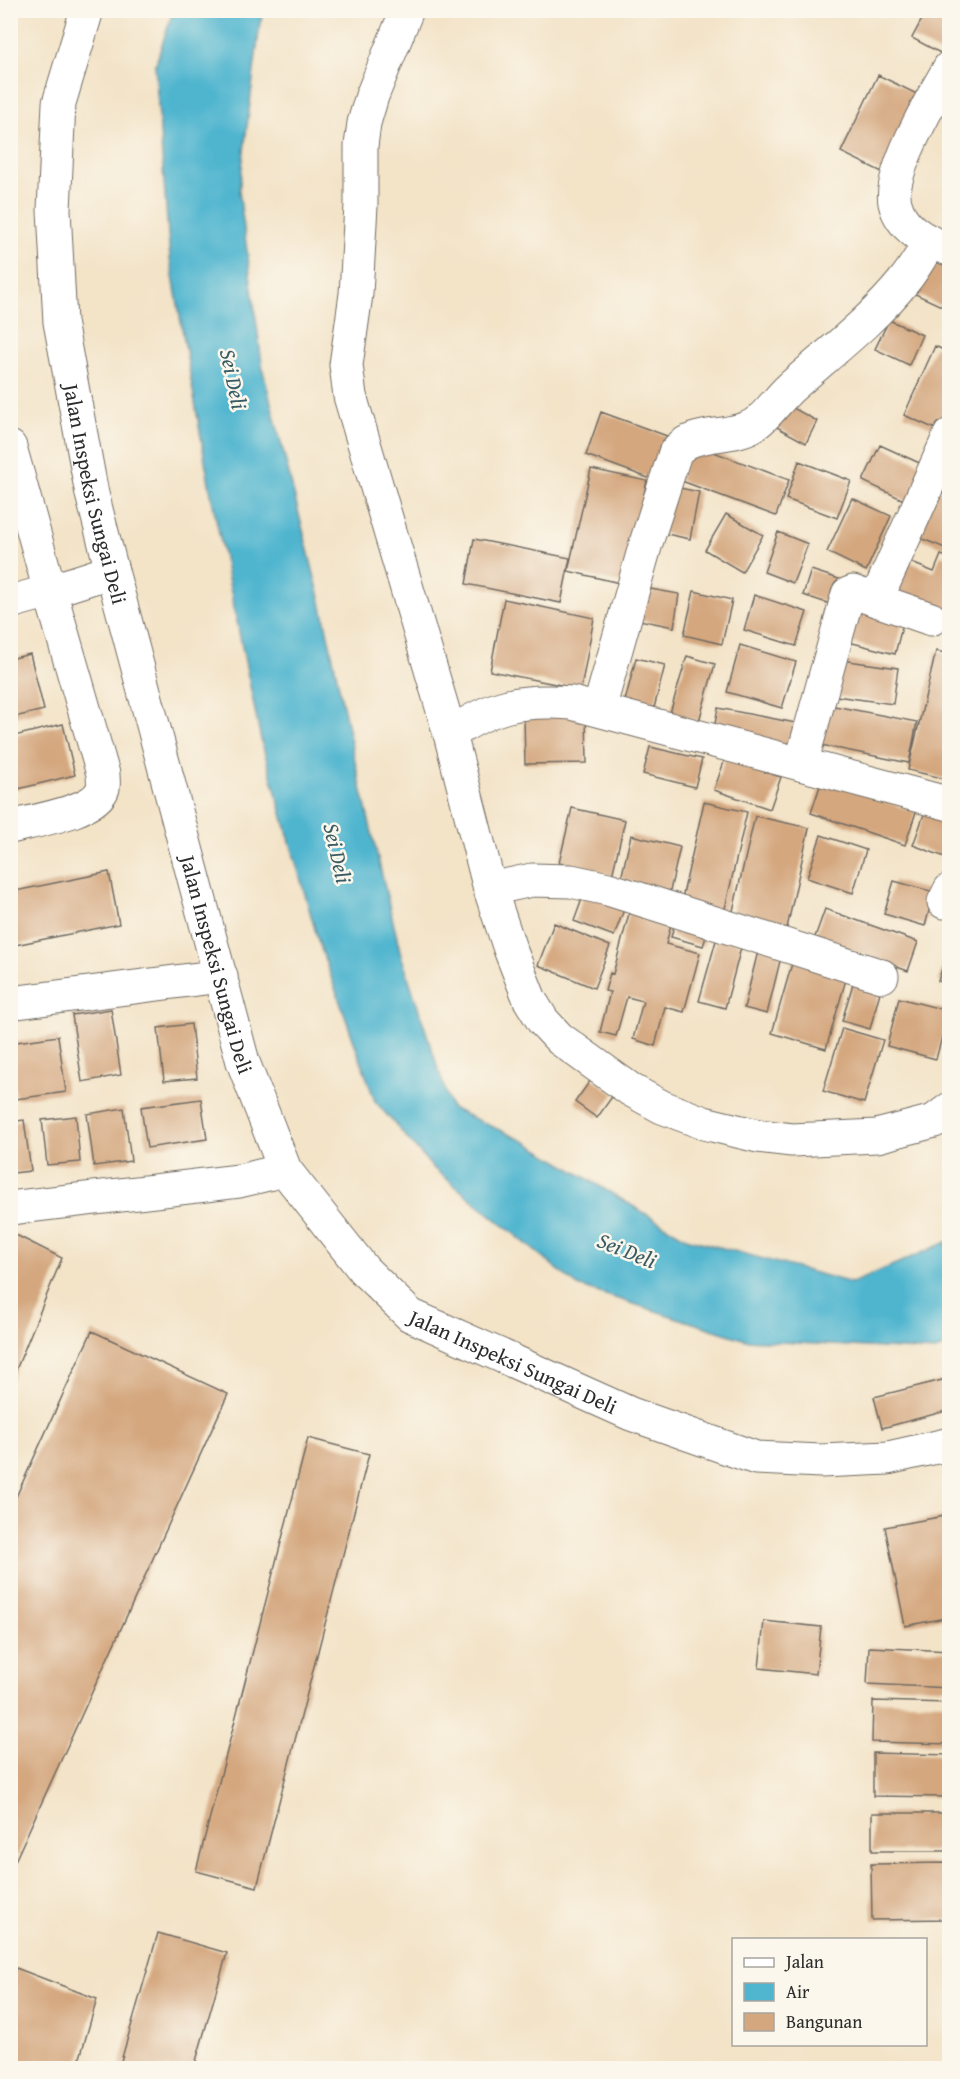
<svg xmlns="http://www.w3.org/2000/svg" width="960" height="2079" font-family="'Gentium Book Plus',serif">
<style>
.water{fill:#50b5cf;stroke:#3e707d;stroke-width:1.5}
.building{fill:#d4a77f}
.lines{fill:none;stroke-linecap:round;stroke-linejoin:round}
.minor-casing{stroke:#716b62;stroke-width:35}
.minor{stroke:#fff;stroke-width:33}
.labels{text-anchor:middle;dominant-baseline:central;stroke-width:5;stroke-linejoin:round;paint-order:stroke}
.street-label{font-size:21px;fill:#2b2b2b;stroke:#fbf7ec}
.water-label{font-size:22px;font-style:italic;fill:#385b64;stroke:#fbf7ec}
</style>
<rect width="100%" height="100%" fill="#fbf7ec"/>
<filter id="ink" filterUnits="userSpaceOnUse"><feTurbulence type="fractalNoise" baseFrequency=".0167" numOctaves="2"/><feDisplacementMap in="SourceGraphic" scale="12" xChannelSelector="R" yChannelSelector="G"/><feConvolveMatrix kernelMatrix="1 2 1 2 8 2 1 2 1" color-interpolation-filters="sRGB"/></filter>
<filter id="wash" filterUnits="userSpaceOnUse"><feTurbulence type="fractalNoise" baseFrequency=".008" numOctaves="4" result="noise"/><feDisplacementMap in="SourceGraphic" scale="24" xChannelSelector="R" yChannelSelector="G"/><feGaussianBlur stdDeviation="1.35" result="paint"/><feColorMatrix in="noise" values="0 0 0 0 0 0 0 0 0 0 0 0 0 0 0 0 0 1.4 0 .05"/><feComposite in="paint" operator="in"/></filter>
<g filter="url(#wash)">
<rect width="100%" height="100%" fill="#f3e3c7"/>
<path class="water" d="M173,11h91l-4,12 -21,168 24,180 58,231 34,160 46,193 50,153 75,34 160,96 166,45 97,-42v103l-13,7 -190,-11 -168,-54 -146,-119 -57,-66 -57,-161 -57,-200 -51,-251 -40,-230 -15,-193z"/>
<g id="blocks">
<path class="building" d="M927,10h23v39l-4,7 -34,-18z
M878,75l43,21 -37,77 -43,-21z
M930,250l20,9v51l-39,-18z
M889,320l33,15 -13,30 -34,-16z
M935,346l15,7v57l-10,21 -36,-16z
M784,403l33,18 -11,22 -33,-18z
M601,412l66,24 -16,43 -65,-24z
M692,444l97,36 -13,36 -97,-36z
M880,445l46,21 -16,37 -47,-22z
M799,461l52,20 -14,37 -51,-19z
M591,469l56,12 -23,103 -56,-13z
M666,485l33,7 -9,47 -33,-7z
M933,489l17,7v54l-35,-14z
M852,498l39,18 -25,55 -39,-19z
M726,514l37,21 -21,37 -37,-22z
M778,532l30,12 -15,39 -29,-11z
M474,539l96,19 -9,45 -95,-19z
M941,555l9,3v60l-57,-22 14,-35 27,11z
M811,570l31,10 -9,25 -30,-10z
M645,588l34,6 -5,33 -35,-7z
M694,591l38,9 -10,44 -38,-9z
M754,595l53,17 -11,34 -52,-16z
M504,599l90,19 -13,71 -91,-18z
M854,603l51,12 -10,39 -50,-13z
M740,645l56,17 -14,46 -55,-16z
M936,651l14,3v126l-42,-10z
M30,654l14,56 -34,8v-59z
M687,656l28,8 -16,57 -29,-8z
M636,658l29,7 -11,43 -29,-7z
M841,660l57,8 -5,36 -57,-8z
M824,704l93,18 -8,41 -93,-19z
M718,708l78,15 -4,26 -79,-15z
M586,714l1,49 -62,1 -1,-49z
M63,724l12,51 -65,16v-54z
M650,747l52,12 -7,28 -52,-13z
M725,759l56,18 -11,32 -56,-19z
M822,780l94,32 -11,33 -94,-32z
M704,802l43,10 -23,101 -43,-10z
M927,806l23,9v44l-37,-14z
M572,808l53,12 -13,56 -53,-13z
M755,816l54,12 -22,100 -55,-13z
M631,835l49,12 -10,44 -49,-12z
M821,835l45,15 -13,43 -46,-15z
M109,872l10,52 -109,22v-54z
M894,881l40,11 -9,34 -41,-12z
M585,891l40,16 -11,29 -40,-15z
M632,902l42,11 -8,31 34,9 -16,59 -19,-5 -10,39 -22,-7 10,-38 -16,-4 -11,39 -16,-4 10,-40 -5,-1 5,-18 3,1z
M825,909l93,33 -10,29 -93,-34z
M676,919l33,9 -6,18 -32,-9z
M554,923l56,23 -16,42 -56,-23z
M717,937l25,7 -17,64 -26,-7z
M759,947l23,6 -15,61 -23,-6z
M949,947h1v37l-12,-3z
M793,960l54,16 -21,73 -54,-16z
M856,973l27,8 -13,48 -28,-8z
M899,998l50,13 -13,48 -49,-13z
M111,1009l10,66 -39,7 -10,-67z
M191,1024l6,54 -33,3 -6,-53z
M842,1028l41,12 -19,63 -41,-12z
M58,1036l8,56 -50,7 -6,-37v-19z
M592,1078l22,16 -17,24 -22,-16z
M201,1099l6,40 -60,9 -6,-41z
M124,1108l7,53 -37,5 -7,-52z
M76,1116l4,46 -33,3 -5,-45z
M24,1120l7,51 -18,2 -3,-51z
M10,1232l52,26 -51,124h-1z
M92,1331l136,63 -218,478v-362z
M950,1378v32l-68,18 -8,-31z
M308,1438l61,16 -112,433 -61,-16z
M950,1515v102l-45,9 -20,-99z
M764,1621l57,6 -5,47 -57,-6z
M869,1647l81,4v37l-83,-4z
M873,1701l77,2v41l-78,-2z
M873,1753l77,2v42l-77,-1z
M872,1813h78v38h-78z
M950,1863v56l-78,1 -1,-56z
M158,1933l69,20 -33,115h-75z
M16,1968l81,31 -20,69h-67v-87z"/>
</g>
</g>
<g filter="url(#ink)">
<use href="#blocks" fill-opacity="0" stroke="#716b62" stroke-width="1.5"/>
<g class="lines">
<g class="minor-casing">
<g id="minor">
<path id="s1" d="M87,10l-28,93 -5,107 6,112 32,172 20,77 131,491 42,108 79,100 46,45 221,99 125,44 65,3 67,-3 62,-14"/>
<path d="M407,10l-35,86 -8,27 -3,23v59l-5,89 -10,71 4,31 100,338 40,155 20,60 20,51 13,21 17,18 71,51 31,17 42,16 54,13 34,4 85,-4 57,-15 16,-12"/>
<path d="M949,249c-23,-7 -48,-21 -54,-46 -7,-31 39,-108 55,-136"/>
<path d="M10,447l40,144 53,183c0,4 1,10 0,14 -7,24 -70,33 -93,39"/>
<path d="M876,600l74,-165"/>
<path d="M10,602l40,-11 62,-20"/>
<path d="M599,709l47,-166 29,-90c16,-24 56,-13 80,-29 11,-7 24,-26 35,-36 38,-34 82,-67 114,-107 10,-12 17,-25 25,-38"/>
<path d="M450,734c43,-29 70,-35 122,-31l378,101"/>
<path d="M801,764l47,-170 5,-2 78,27"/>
<path d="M490,889l42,-9 39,1 37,8 274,87"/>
<path d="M944,902l6,-12"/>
<path d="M10,1003l211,-27"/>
<path d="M10,1208l229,-27 46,-11"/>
</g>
</g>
<use href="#minor" class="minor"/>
</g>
</g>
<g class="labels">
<g class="street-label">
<text stroke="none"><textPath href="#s1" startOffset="492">Jalan Inspeksi Sungai Deli</textPath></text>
<text stroke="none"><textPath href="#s1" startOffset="978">Jalan Inspeksi Sungai Deli</textPath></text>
<text stroke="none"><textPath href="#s1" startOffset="1500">Jalan Inspeksi Sungai Deli</textPath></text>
</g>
<g class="water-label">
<text transform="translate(234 379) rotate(78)">Sei Deli</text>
<text transform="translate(338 853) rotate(77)">Sei Deli</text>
<text transform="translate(627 1250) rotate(22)">Sei Deli</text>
</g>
</g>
<rect width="960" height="2079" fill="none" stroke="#fbf7ec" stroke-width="36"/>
<rect x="732" y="1938" width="195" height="108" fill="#fbf7ec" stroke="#a8a59f" stroke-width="1.5"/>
<rect x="744" y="1958" width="30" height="9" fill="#ffffff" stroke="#a8a59f" stroke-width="1.5"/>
<text x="786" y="1968" font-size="18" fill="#2b2b2b">Jalan</text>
<rect x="744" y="1983" width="30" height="18" fill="#50b5cf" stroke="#a8a59f" stroke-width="1.5"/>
<text x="786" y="1998" font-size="18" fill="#2b2b2b">Air</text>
<rect x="744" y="2013" width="30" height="18" fill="#d4a77f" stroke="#a8a59f" stroke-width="1.5"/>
<text x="786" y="2028" font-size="18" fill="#2b2b2b">Bangunan</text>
</svg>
